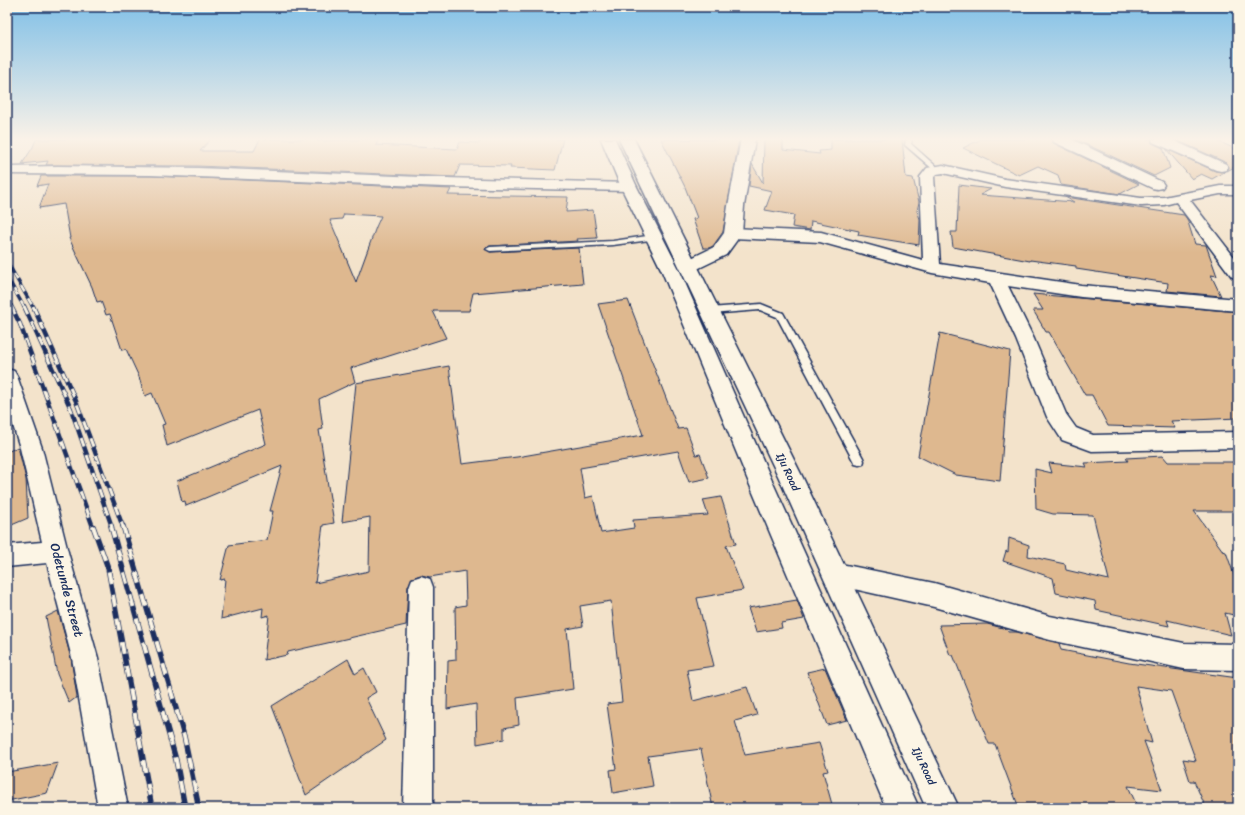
<svg xmlns="http://www.w3.org/2000/svg" width="1245" height="815" font-family="Sriracha,sans-serif">
<style>
.building{fill:#deb88f;stroke:#1b2f5e;fill-rule:evenodd}
.lines{fill:none;stroke-linecap:round;stroke-linejoin:round}
.service-casing{stroke:#1b2f5e;stroke-width:3}
.minor-casing{stroke:#1b2f5e;stroke-width:3}
.tertiary-casing{stroke:#1b2f5e;stroke-width:3}
.secondary-casing{stroke:#1b2f5e;stroke-width:3}
.service{fill:#fcf5e5;fill-rule:evenodd}
.minor{fill:#fcf5e5;fill-rule:evenodd}
.tertiary{fill:#fcf5e5;fill-rule:evenodd}
.secondary{fill:#fcf5e5;fill-rule:evenodd}
.rail-far2-casing{stroke:#1b2f5e;stroke-width:3.5}
.rail-far1-casing{stroke:#1b2f5e;stroke-width:4.5}
.rail-casing{stroke:#1b2f5e;stroke-width:5.5}
.rail-far2{stroke:#fcf5e5;stroke-width:2.5;stroke-dasharray:7;stroke-linecap:butt}
.rail-far1{stroke:#fcf5e5;stroke-width:3;stroke-dasharray:9;stroke-linecap:butt}
.rail{stroke:#fcf5e5;stroke-width:4;stroke-dasharray:12;stroke-linecap:butt}
.labels{text-anchor:middle;dominant-baseline:central;stroke-width:3;stroke-linejoin:round;paint-order:stroke}
.street-label{font-size:11px;fill:#1b2f5e;stroke:#fcf5e5}
.near-street-label{font-size:13px;fill:#1b2f5e;stroke:#fcf5e5}
</style>
<rect width="100%" height="100%" fill="#f3e3cb"/>
<filter id="ink" filterUnits="userSpaceOnUse"><feTurbulence type="fractalNoise" baseFrequency=".025" numOctaves="2"/><feDisplacementMap in="SourceGraphic" scale="8" xChannelSelector="R" yChannelSelector="G"/><feConvolveMatrix kernelMatrix="1 2 1 2 8 2 1 2 1" color-interpolation-filters="sRGB"/></filter>
<g filter="url(#ink)">
<path class="building" d="M36,139h175l-11,12h54l6,-12h57v2l62,-2 -3,6 81,4 3,-7 20,1 1,-4h82l-8,31 -45,-2 1,-2 -51,-1 -5,12 -257,-11 -152,-1 2,-4 -26,3 11,-17z
M661,139l78,1 -16,92 -10,14 -4,2h-6l-10,-29 4,-1 -12,-31z
M764,139l19,1v10l37,4 -1,-3 12,-1v-11h71l4,38 7,1 6,24 -2,9 3,8 -1,26 -61,-10 1,-4 -48,-10 -1,9 -18,-3 2,-12 -29,-5 7,-19 -23,-5 3,-22 11,19z
M981,139h71l1,4 86,41 -19,10 -59,-9 -3,-10 -20,-9 -19,9 -56,-27z
M1075,139h76l1,4 11,5 7,20 -16,8z
M1174,139h39l25,11v15l-11,6 2,-3 -2,-5z
M1166,149l49,22h11l-14,8 -11,-5 -9,5z
M41,176h110l300,13 -3,6 120,2 -2,15 27,-2 4,28 -20,1 1,2 -88,5 -5,2 5,4 89,-4 4,36 -110,9 -4,18h-36l13,27 -95,30 4,14 -36,17 4,30 -4,1 15,93 -11,2 -8,58 54,-12 1,-54 -28,5 14,-139 93,-17 13,98 55,-7 126,-22 -45,-131 30,-4 50,129 8,-1 10,27 4,-1 9,24 -20,4 -11,-31 -98,17 5,30 8,-2 8,37 33,-5 -1,-8 75,-5 -5,-15 18,-3 15,47 -10,2 17,44 -46,8 17,68 -27,4 6,31 54,-14 10,28 -22,6 10,34 74,-12 9,28 -5,1 10,36h-120l-12,-59 -53,7 5,30 -40,7 -3,-23 6,-1 -9,-65 15,-2 -11,-101 -31,5 3,20 -16,3 6,60 -56,9 2,27 -15,3v11l-27,5 -1,-40 -29,5 1,-48 8,-1 -1,-53 11,-2 -1,-34 -35,6 -9,-2 -9,3 -4,9 -2,38 -118,27 -1,3 -23,5 5,-45 -7,2 1,-9 -42,11 4,-40 -5,1 9,-35 38,-5 6,-29h-3l12,-45 -96,40 -1,-5 -3,1 -5,-21 89,-37 -8,-34 -91,36 -5,-21 3,-1 -13,-31 -7,3 -6,-19 -13,-28 -4,1 -12,-36 -4,1 -5,-14 -4,1 -5,-15 -23,-49h1l-6,-34 -25,4 9,-24 -11,2zM344,214l37,2 -5,11 -20,55 -26,-62 12,-1z
M959,185l32,4 -11,6 94,7 -9,-5 119,18 3,4 8,25 11,1 11,31 -6,-1 10,21 -54,-5 1,-8 -92,-14v-3l-46,-6v1l-77,-14 -2,-15h6z
M1033,294l205,18v106l-67,3 4,7 -67,-2 -16,-31h-7l-36,-63h-3l-13,-22h10z
M940,333l70,18 -10,130 -44,-6 -38,-19z
M18,447l8,32 2,39 -21,9v-75z
M1163,456l5,6h70v49h-44l29,40 3,1 12,34v30l-13,-3 6,22 -64,-15 2,6 -73,-16 -1,-9 -39,-8 -3,-15 -50,-17 3,-10 2,1 1,-14 20,7 -1,11 37,8 1,6 43,10 -16,-65 -40,-1 -17,-5 -1,-40 17,4 -3,-10 38,4 -2,-4 43,-2 -2,-3z
M797,600l7,19 -23,4 1,5 -26,4 -8,-24z
M58,611l13,47 6,39 -8,6 -12,-29 -11,-57z
M987,624l20,5 1,3h9l42,11 2,7 68,13 109,15v130h-32l-12,-27h-4l-7,-22 13,2 -25,-70 -35,-5 16,57 -8,-2 18,49 -34,-4 10,22h-119l-24,-64h-6l-36,-89h-3l-11,-30z
M348,659l7,15 9,-6 12,24 -10,6 20,42 -80,55 -34,-89z
M825,668l22,52 -20,5 -20,-53z
M58,763l-11,30 -40,8v-29z"/>
<g class="lines">
<g class="service-casing">
<path id="service" d="M906,139h6l-1,5 28,25v2h-4l-30,-26z
M654,235l4,2 -1,2 -44,6 -123,6 -4,-2 4,-2 123,-6z
M761,304l22,9 80,145 1,3 -1,3 -4,1 -4,-1 -78,-147 -17,-7 -50,4 -4,-3 4,-3z"/>
</g>
<g class="minor-casing">
<path id="minor" d="M1053,139h18l91,43 2,3 -2,3 -5,1 -5,-1 -98,-46z
M1152,139h18l56,25 2,3 -2,3 -5,1 -5,-1 -63,-28z
M943,165l62,14 136,19 23,-1 56,-11h18v8h-18l-30,6 48,62v16l-6,-1 -56,-75 -12,3 -23,1 -136,-19 -62,-14 -6,1 -3,3 6,87 141,21 157,14v12l-157,-14 -73,-11 26,53 32,75 10,14 17,7 145,-3v16l-146,3 -30,-11 -15,-23 -31,-78 -26,-56 -58,-10 -112,-31 -87,-4 -6,-2 -2,-3 2,-3 6,-2 88,4 102,28 -3,-83 7,-9z
M58,166l140,2 247,10 184,5 5,1 2,3 -2,3 -5,1 -184,-4 -294,-12 -144,-1v-6l4,-1z
M7,369l7,2 3,5 25,72 26,104 30,106 30,150h-30l-26,-150 -25,-95 -40,4v-22l35,-3 -22,-94 -13,-42z
M836,563l98,20 116,33 134,27 54,1v26l-54,-1 -134,-29 -116,-33 -98,-22 -9,-3 -3,-8 3,-8z
M421,576l9,3 3,8v221h-30l6,-221 3,-8z"/>
</g>
<g class="tertiary-casing">
<path id="tertiary" d="M741,139h14l-11,67 -2,27 -16,22 -31,15 -6,2 -6,-2 -3,-4 3,-4 31,-15 10,-14 4,-27z"/>
</g>
<g class="secondary-casing">
<path id="secondary" d="M601,139h14l22,48 42,82 94,214 146,325h-33l-137,-325 -88,-214 -40,-82z
M619,139h15l169,339 156,330h-33l-147,-330z"/>
</g>
<use href="#service" class="service"/>
<use href="#minor" class="minor"/>
<use href="#tertiary" class="tertiary"/>
<use href="#secondary" class="secondary"/>
<g class="rail-far2-casing">
<path id="rail-far2" d="M7,262l26,45
M7,277l17,30
M7,299l4,8"/>
</g>
<g class="rail-far1-casing">
<path id="rail-far1" d="M11,306l9,18 73,203
M24,306l47,103 41,118
M33,306l43,95 47,126"/>
</g>
<g class="rail-casing">
<path id="rail" d="M93,526l15,42 44,240
M111,526l65,234 9,48
M123,526l61,210 15,72"/>
</g>
<use href="#rail-far2" class="rail-far2"/>
<use href="#rail-far1" class="rail-far1"/>
<use href="#rail" class="rail"/>
</g>
</g>
<linearGradient id="sky" x2="0" y2="1"><stop stop-color="#81c0e7"/><stop offset="0.55" stop-color="#faf2e8"/><stop offset="1" stop-color="#faf2e8" stop-opacity="0"/></linearGradient>
<rect width="1245" height="253" fill="url(#sky)"/>
<g class="labels">
<g class="street-label">
<text transform="translate(788 472) rotate(65)">Iju Road</text>
<text transform="translate(924 766) rotate(65)">Iju Road</text>
</g>
<g class="near-street-label">
<text transform="translate(67 590) rotate(75)">Odetunde Street</text>
</g>
</g>
<rect width="1245" height="815" fill="none" stroke="#fcf5e5" stroke-width="24"/>
<rect x="12" y="12" width="1221" height="791" fill="none" stroke="#1b2f5e" stroke-width="1.5" filter="url(#ink)"/>
</svg>
